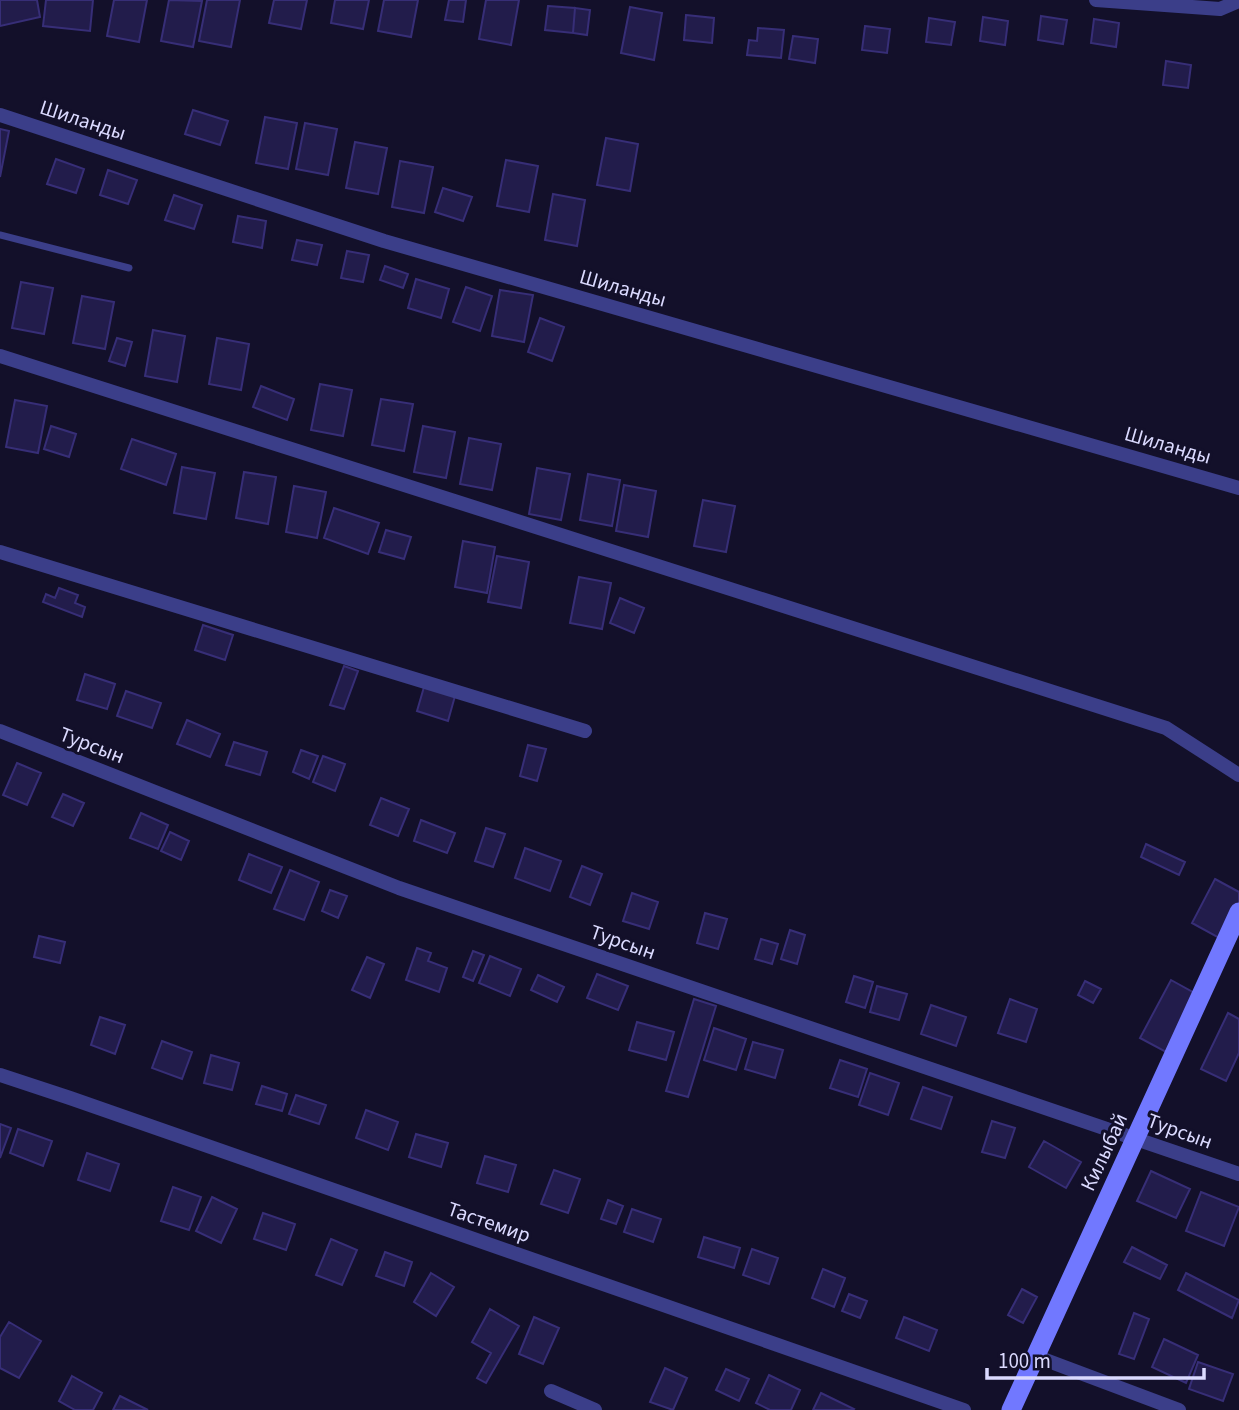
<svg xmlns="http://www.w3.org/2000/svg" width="1239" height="1410" font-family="'Source Sans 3',sans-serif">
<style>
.building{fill:#221c4b;stroke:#372e77;stroke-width:2}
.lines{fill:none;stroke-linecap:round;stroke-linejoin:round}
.lane{stroke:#3b3e89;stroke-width:7}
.street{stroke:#3b3e89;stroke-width:14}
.secondary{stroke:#7178ff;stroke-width:19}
.labels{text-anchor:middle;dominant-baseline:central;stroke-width:6;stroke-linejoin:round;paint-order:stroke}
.street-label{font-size:21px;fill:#dbdaff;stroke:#13102a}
</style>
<rect width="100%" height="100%" fill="#13102a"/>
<path class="building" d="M0,0h37l3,17 -40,9z
M46,0h47l-3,31 -47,-5z
M114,0h33l-8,42 -32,-6z
M169,0l33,1 -9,46 -32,-6z
M207,0h33l-9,47 -32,-6z
M274,0h33l-6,29 -32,-6z
M335,0h34l-6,29 -32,-6z
M384,0h34l-7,37 -33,-6z
M449,0h17l-3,22 -18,-2z
M486,0h33l-8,45 -32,-6z
M548,6l27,2 -2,25 -28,-3z
M630,7l32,6 -8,47 -33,-7z
M575,8l15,2 -3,25 -14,-2z
M686,15l28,3 -2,25 -28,-3z
M1041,16l26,4 -4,24 -25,-4z
M983,17l25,4 -3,24 -25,-4z
M929,18l26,4 -4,23 -25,-3z
M1094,19l25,4 -3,24 -25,-4z
M865,26l25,3 -3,24 -25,-3z
M758,28l26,2 -3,28 -34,-3 2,-15 8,1z
M793,36l25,3 -3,24 -26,-4z
M1166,61l25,4 -3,23 -25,-3z
M193,110l35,11 -8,24 -35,-11z
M265,117l32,6 -9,46 -32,-6z
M305,123l32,6 -9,46 -32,-6z
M0,129l9,2 -9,46z
M606,138l32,6 -8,47 -33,-6z
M355,142l32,6 -9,46 -32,-6z
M56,159l28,10 -8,24 -29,-9z
M506,160l32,6 -9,46 -32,-6z
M400,161l33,6 -9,46 -32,-6z
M108,170l29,10 -9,24 -28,-9z
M443,188l29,9 -9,24 -28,-9z
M553,194l32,6 -8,46 -32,-6z
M174,195l28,10 -8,24 -29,-9z
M238,216l28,5 -4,27 -29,-6z
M297,240l25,5 -5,20 -25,-5z
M347,251l22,4 -6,27 -22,-4z
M385,266l23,8 -5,14 -23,-8z
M416,279l33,10 -8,29 -33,-10z
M21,282l32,6 -9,46 -32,-6z
M466,287l26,9 -12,35 -27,-9z
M500,290l33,5 -9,47 -32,-6z
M82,296l32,6 -9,47 -32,-6z
M540,318l24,9 -12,34 -24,-9z
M153,330l32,6 -8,46 -32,-6z
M117,338l15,4 -7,24 -16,-5z
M217,338l32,6 -8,46 -32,-6z
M320,384l32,6 -9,46 -32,-6z
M261,386l33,13 -7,21 -34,-13z
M381,399l32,5 -9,47 -32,-6z
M15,400l32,6 -9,47 -32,-6z
M51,426l25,8 -7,23 -25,-8z
M423,426l32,6 -9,46 -32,-6z
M469,438l32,6 -9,46 -32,-6z
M132,439l44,15 -10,31 -45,-16z
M182,467l33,6 -9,46 -32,-6z
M537,468l33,6 -9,46 -32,-6z
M244,472l32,5 -8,47 -32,-6z
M588,474l32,6 -8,46 -32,-6z
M624,485l32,6 -8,46 -32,-6z
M294,486l32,6 -9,46 -31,-6z
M703,500l32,6 -9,46 -32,-6z
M334,508l45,15 -11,31 -44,-16z
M386,530l25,7 -7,22 -25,-7z
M463,541l32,6 -8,46 -32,-6z
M497,556l32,6 -8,46 -33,-6z
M579,577l32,6 -9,46 -32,-6z
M59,588l19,7 -3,8 10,4 -3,10 -39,-15 3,-8 9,4z
M620,598l24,10 -10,25 -24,-10z
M203,625l30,10 -8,25 -30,-10z
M344,666l14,5 -14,38 -14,-4z
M85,674l30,10 -8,25 -30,-9z
M424,687l31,9 -7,25 -31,-10z
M126,691l35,12 -9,25 -35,-12z
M187,720l33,14 -10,23 -33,-13z
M234,742l33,10 -7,23 -34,-10z
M528,745l18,4 -9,32 -17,-5z
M301,750l17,6 -9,23 -16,-7z
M323,756l22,8 -10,27 -22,-9z
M17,763l24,10 -14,32 -24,-10z
M63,794l21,9 -11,23 -21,-9z
M381,798l28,11 -11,27 -28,-11z
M141,813l27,12 -10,24 -28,-11z
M421,820l34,13 -8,20 -33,-12z
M486,828l19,6 -12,33 -18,-6z
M170,832l19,9 -8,19 -20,-9z
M1146,844l39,18 -6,13 -38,-18z
M525,848l36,13 -11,30 -35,-13z
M249,854l33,13 -11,26 -32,-13z
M582,866l20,8 -12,31 -20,-8z
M290,870l29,12 -15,38 -30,-11z
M1215,879l24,13v13l-18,34 -29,-16z
M330,890l17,6 -9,22 -16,-7z
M632,893l26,9 -9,27 -26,-8z
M705,913l22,6 -9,30 -21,-6z
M790,930l15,5 -8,29 -16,-5z
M39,936l26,6 -5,21 -26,-6z
M761,939l17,5 -6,20 -17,-5z
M417,948l14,5 -3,8 19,7 -8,24 -33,-12z
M473,951l11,4 -11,26 -10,-4z
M490,956l31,13 -11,27 -31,-13z
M367,957l17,7 -14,34 -18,-8z
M597,974l31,12 -10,24 -31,-12z
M538,975l26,12 -7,15 -26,-12z
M854,976l19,6 -8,26 -19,-6z
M1171,980l27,15 -32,57 -26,-14z
M1085,981l16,8 -8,14 -15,-8z
M877,986l30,8 -8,26 -29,-8z
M694,999l22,7 -28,91 -22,-6z
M1010,999l27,10 -11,33 -28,-9z
M931,1005l35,12 -10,29 -35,-12z
M1228,1013l11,6v34l-13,28 -25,-12z
M100,1017l25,8 -10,29 -24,-9z
M637,1022l37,10 -8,28 -37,-10z
M714,1028l32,11 -10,31 -32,-10z
M162,1041l30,11 -10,27 -30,-11z
M753,1042l30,8 -8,28 -30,-9z
M211,1055l28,8 -7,27 -28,-7z
M840,1060l27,9 -9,28 -28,-9z
M870,1073l29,10 -11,32 -29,-10z
M262,1086l25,8 -5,17 -26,-7z
M923,1087l29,10 -11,32 -30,-10z
M296,1095l30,10 -7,19 -30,-10z
M366,1110l32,12 -10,28 -32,-12z
M992,1121l23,7 -10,30 -23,-6z
M0,1124l11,4 -11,30z
M18,1129l34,12 -9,25 -33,-13z
M416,1134l32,9 -7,24 -32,-10z
M1044,1141l37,21 -15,26 -37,-21z
M87,1153l32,11 -9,27 -32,-11z
M485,1156l31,9 -8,27 -31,-9z
M554,1170l26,9 -12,34 -27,-9z
M1151,1171l39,18 -14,29 -39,-17z
M173,1187l28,10 -12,33 -28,-9z
M1201,1192l38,15 -15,39 -38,-15z
M212,1197l25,12 -16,34 -25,-12z
M608,1200l15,6 -7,18 -15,-5z
M632,1209l29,10 -8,23 -29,-10z
M263,1213l32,11 -9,26 -32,-11z
M704,1237l36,11 -6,20 -36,-11z
M331,1239l26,11 -15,35 -26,-10z
M1132,1247l35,18 -7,14 -36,-17z
M752,1249l26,9 -9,26 -26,-9z
M385,1252l27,10 -8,24 -28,-10z
M823,1269l22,9 -11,29 -22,-9z
M431,1273l23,14 -18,29 -22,-14z
M1186,1273l53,27 -7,18 -54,-28z
M1022,1289l15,8 -14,26 -15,-8z
M849,1294l18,7 -7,17 -18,-7z
M490,1309l29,17 -33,57 -9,-5 14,-25 -19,-11z
M1134,1313l15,6 -15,40 -15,-5z
M534,1317l25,11 -16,36 -24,-10z
M904,1317l33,13 -8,21 -33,-13z
M9,1322l32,19 -22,37 -19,-10v-31z
M1164,1339l34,16 -12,28 -34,-16z
M1198,1362l35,12 -10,27 -34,-12z
M665,1368l22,10 -14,32 -23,-8z
M726,1369l23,10 -10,22 -23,-11z
M769,1375l31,15 -9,20h-21l-14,-7z
M72,1376l30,17 -9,17h-18l-16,-9z
M821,1393l33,16 -1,1h-40z
M120,1396l28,14h-35z"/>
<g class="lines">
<path class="lane" d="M0,235l129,33"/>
<path class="street" d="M1096,0l124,9 19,-8
M0,115l384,126 855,247
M0,356l1166,372 73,47
M0,552l585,179
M0,731l399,157 840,286
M0,1075l70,23 894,312
M1035,1356l144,54
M551,1391l44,19"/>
<path class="secondary" d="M1011,1410l228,-498"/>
</g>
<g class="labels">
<g class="street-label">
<text transform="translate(83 120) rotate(18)">Шиланды</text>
<text transform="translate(623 288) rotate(16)">Шиланды</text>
<text transform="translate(1168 445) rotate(16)">Шиланды</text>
<text transform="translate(92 745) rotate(21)">Турсын</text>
<text transform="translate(623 942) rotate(19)">Турсын</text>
<text transform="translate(1180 1131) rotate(20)">Турсын</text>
<text transform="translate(1104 1152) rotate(-65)">Килыбай</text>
<text transform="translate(489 1222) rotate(19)">Тастемир</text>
</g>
</g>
<path d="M987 1368v10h217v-10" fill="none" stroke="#dbdaff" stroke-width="3.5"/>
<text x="998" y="1368" font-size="21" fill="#dbdaff" stroke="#13102a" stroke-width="5" paint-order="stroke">100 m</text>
</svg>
